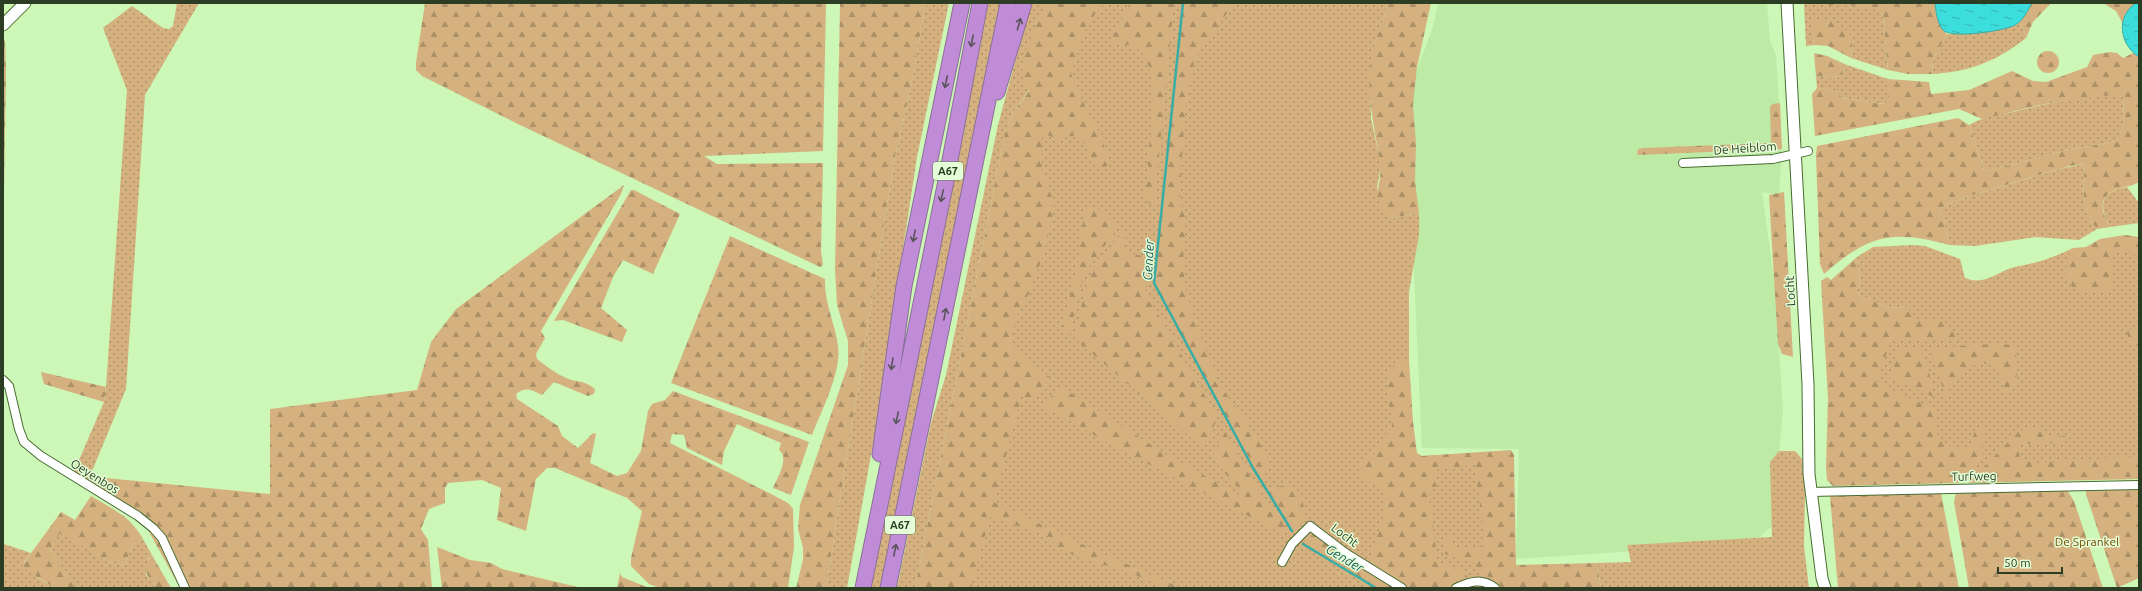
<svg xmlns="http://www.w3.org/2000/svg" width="2142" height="591" font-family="Ubuntu,sans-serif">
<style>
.built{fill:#bdeba5}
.grass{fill:url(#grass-dots)}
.forest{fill:url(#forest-firs)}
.water{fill:url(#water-ripples);stroke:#37ada5}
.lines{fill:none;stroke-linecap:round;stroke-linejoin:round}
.stream{stroke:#37ada5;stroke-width:2.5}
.street-casing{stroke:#476c32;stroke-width:10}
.secondary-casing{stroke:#476c32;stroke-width:13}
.highway-casing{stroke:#8c7098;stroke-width:17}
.street{stroke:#fff;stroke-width:8}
.secondary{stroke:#fff;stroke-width:11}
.highway{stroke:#c08bd7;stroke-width:15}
.oneway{stroke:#585459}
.labels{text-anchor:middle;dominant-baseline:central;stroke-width:3;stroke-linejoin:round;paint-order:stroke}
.shield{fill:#e4fed7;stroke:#637759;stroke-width:1}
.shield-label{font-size:11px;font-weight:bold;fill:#2c3d23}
.street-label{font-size:12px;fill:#2c3d23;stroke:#e4fed7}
.park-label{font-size:12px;fill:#744d03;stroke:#e4fed7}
.water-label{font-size:13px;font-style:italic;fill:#1b5b5b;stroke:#e4fed7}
</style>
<defs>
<pattern id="grass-dots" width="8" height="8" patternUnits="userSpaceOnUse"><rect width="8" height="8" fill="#d5b17f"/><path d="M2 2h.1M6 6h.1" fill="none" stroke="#ad9168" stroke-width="1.8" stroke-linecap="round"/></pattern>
<pattern id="forest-firs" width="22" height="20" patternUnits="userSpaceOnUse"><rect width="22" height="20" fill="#d5b17f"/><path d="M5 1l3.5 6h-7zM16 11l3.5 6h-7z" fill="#ad9168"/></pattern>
<pattern id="water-ripples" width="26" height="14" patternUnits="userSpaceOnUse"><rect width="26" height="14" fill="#3cdddd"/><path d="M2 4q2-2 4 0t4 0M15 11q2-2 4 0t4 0" fill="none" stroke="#33b4b3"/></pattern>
</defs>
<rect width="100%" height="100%" fill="#ccf7b6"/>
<path class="built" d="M1438,3h329l3,38 6,14 6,94 -3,46 -17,-3 13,94 8,124 -11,116 -19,17 -237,16 3,-110 -97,-1 -16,-349 27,-72z"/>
<path class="grass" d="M177,3h22l-54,92 -19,294 -36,87 -15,-1 -2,-1 31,-72 2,-15 21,-297 -24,-62 29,-22 31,22 6,1 4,-3z
M926,3h23l-32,154 -42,276 -28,155h-21l68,-427 14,-61z
M988,3h15l-119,585h-14z
M1031,3h16l-3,5 -15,82 -16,23 -8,19 -90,456h-18l34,-165 15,-48 52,-250z
M1096,3h293l-13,37 -6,27 1,51 10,48 -4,22 14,30 28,-5v22l-10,57v68h-2l2,60 7,33 5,3 89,-5 5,115 83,22h-682l63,-310z
M1804,3l64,3 9,3 6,6 5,55 -37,-12 1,-13 -39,-27 1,27 -8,1z
M2020,21l6,17c-29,23 -57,34 -94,36l1,-14 14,-26h7l62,-9z
M1847,65l41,14v21l-3,4 -42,-6 -8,-7 -18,-3 -1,-12 20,2 7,-4z
M2124,94l-1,33 -6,14 -54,10 -75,20 -4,-2 -15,-44c13,-8 29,-10 44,-13 36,-9 74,-17 111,-18z
M2085,164c-2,23 -4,46 12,65l-18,11 -44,-3 -60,9 -26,-1 -5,-26 -4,-11 26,-11 97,-29z
M2127,187l12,16v20l-29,4c-12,-23 -10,-35 17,-40z
M2139,239v237l-184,3 -128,-144 80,-29c-19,3 -24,1 -39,-10l-4,4 -9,-9 5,-6 -3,-28 16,-10 40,-2 12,1 35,13 5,19c7,3 14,3 21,1 10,-3 19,-10 29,-12 19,-3 40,-10 58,-19l-5,12z
M1779,451h16l7,8 3,35 -1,52 5,42h-208l-4,-25 34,-1 -4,-17 145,-8 -2,-75z
M60,532l49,30 16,3 7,-20 11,-6 9,16 -4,4 -2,16 10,13h-81l-25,-39z
M4,544l27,9 -7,9 14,16 17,10h-52z"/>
<path class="forest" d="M425,3h401l-3,148 -119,5 13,8 106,-1 -2,88 2,14 -3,2 -300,-142 -98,-49 -6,-6v-7z
M840,3h86l-18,97 -14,61 -68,427h-30l7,-28v-12l-5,-19 2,-24 48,-140v-24l-11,-36 -2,-35z
M1047,3h57l-17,22 -16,49 20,46 8,12 9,25 -1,9 -6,2 -9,-3 -5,-18 -11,-12 -22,5 -3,-4 -9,-1v34l12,34 -1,12 -10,41 -16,42 -8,13 -9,32 3,6 37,28 -18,25 -10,-7 -28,107 94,45 93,41h-16l-34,-15 -53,-16 -16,-7 -9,-9 -14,-8 -49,-16 -19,71h-56l90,-456 8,-19 16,-22c-2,-3 -4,-5 -5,-8 -8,-17 13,-65 23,-80z
M1130,3h44l-20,204c-15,-9 -6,-24 -5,-36 0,-4 -2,-8 -2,-12 0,-8 3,-16 4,-24 3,-24 7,-72 -15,-87 -8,-5 -17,-4 -26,-6z
M1183,3h51l-40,57 -9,54 -5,72v14l6,19 -3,45 2,22 6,22 27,75 26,35 24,39v12l-6,11 -52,-90 -56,-107z
M1389,3h42l-14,64 -4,38 3,39 -1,37 4,32 -28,5c-24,-22 -8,-29 -11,-53 -4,-32 -13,-65 -10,-98 2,-21 12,-44 19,-64z
M1812,3h123c1,10 3,24 12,31l-14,26 -1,14h-24l-20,-4 -5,-55c-17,-15 -50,-6 -71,-12z
M2032,3h19l-18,19 -7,16 -6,-17z
M2103,3h33l-11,11 -2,10 -7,-13z
M1812,18l22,3 16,12 2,12 -1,13 -23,-12 -14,-1z
M5,40l1,32 -3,180v-211z
M2037 62a11 11 0 1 1 22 0a11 11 0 1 1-22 0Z
M2110,52l7,1 6,5 10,-5 6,4v125c-6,4 -12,4 -18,6 -24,7 -21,21 -11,39l-13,2c-16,-19 -14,-42 -12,-65l-16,2 -103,31 -26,11 4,11 5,26c-57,-16 -81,-10 -125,29l-4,-10 -4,-109 1,-9 141,-28 11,7 15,44 4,2 75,-20 54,-10 6,-14 1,-32h-13l-66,9 -63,15 -23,-10 -144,27 -3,-42 5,-6 18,3 8,7 41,6 4,-4v-21l41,3 2,12 38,-4 43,-19 21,10 13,1 41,-15 6,-12z
M1814,53l13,3 20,9 -4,9 -8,4 -19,-2z
M1780,103l2,46 -145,6 1,-6 4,-1 129,-5 -1,-36 2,-3z
M624,185l-3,9 -80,137 4,7 -9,16 1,5c9,7 18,14 29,19 11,5 16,1 29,11l-1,5 -6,2 -34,-14 -12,13c-10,-5 -16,-9 -26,-1l1,5 41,27 4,10 16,12 15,-15 3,1 -6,29 27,13 10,-3 14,-22 7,-40 4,-7 13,-4 8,-9 136,51 -18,53 -18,-7c4,-9 17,-31 6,-38l2,-7 -44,-19 -13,27 -2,14 -35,-17 -3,-13 -12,-1 -2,9 101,51 17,9 5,6 1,38 -6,41h-129l-10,-4 -18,-18v-8l11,-47 -15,-13 -72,-30h-8l-11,11 -10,52 -29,-11 4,-32 -19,-8 -34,3 -3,5v15l-16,6 -8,20 7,11 4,48h-252l-38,-69 -67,-44 195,19v-85l147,-19 14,-48 25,-33z
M631,190h3l46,24 -27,60 -30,-14 -10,17 -12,31 26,22 -5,12 -59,-22 -9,1z
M1784,192l9,165 -11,-3 -4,-10 -9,-149z
M1091,207l11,4 16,17 -29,39 -8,18 -12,52 -7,-8 16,-66 6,-50z
M1122,231l4,6 -2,11 5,5 19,4 -2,36 70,122v6l-12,28 -130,-111 12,-51 8,-18z
M2125,235l14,2v19l-11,-4 -15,-1v39l-15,2 -23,-2c-14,-17 -11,-23 -2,-42l13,-1 14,-8z
M730,236l95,43c-1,24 10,44 13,67 4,25 -17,66 -26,89l-141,-52z
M1857,257l3,28 -5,6 9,9 3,-5c16,12 21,14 40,11l10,13 7,2 16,-2 10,7 7,14h-66l-14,41 25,14 34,14 2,28c9,8 24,20 33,5 2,-4 3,-9 5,-13h8l-2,31 -19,16v3l-5,4 -125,3 -6,-6 -1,-13 2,-69 -7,-117 6,-4 4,3z
M2126,330h13v17l-9,-5z
M1991,344l25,1 1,40 -11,9 -10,-27 -15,-5c-15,6 -35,23 -34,40l-17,-54z
M1920,347l12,36 2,14 -45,-19 10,-30z
M1399,360h10l4,62 4,31 5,3 89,-6 3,5 2,110 81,-2 4,25h-98l-16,-12h-6l-8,-15c-9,-2 -21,-3 -28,-7l-2,-15 8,-3 3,13 31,-3 -10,-81 -37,4 -3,3 -1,10 3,3 -5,5 -3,7 8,61 4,6 22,5 5,9 -20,10h-37l-41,-26 13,-46 2,-24c-10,-12 -36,-9 -21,-34l9,-3 4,-4 2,-8 13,-16c0,-22 -14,-51 7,-67z
M41,372l65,15 -2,15 -60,-18z
M1060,386l107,69 76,42 1,-2 -32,-37 12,-28 31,55 34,47 -8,1 -177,-92 -28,-17 -34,-17z
M2027,428l18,1 1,8 20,-1 -1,4 -5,3 -38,1 -2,2 -1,14h12l1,3 107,-7v23l-171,4 50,-51z
M1287,485l12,6c6,13 8,30 -3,41l-27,-40 7,-5z
M2139,489v89l-22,10 -31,-94v-3z
M2067,490l7,11 29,87h-134l-15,-86 2,-9z
M1941,493l18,95h-121l-8,-92z
M91,496c23,14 39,20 52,43l-11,6 -7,20 -16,-3 -49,-29 -10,16 25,39h-20l-34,-21 40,-55 14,8z
M1311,532l8,5 27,23 47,28h-16l-72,-42 -4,-4z
M437,547l33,13 21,3 11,6 80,19h-140z
M152,555l19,33h-15c-9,-11 -16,-21 -4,-33z
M620,573l2,4 27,11h-32z"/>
<path class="water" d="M1935,3h97c-4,7 -9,18 -17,22 -11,6 -64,14 -72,5 -6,-7 -7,-19 -8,-27z
M2136,3h3v54c-19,-12 -24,-40 -3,-54z"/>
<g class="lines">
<path class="stream" d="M1183,3l-29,280 99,185 39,63
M1303,544l73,44"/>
<g class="street-casing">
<path id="street" d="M1683,163l90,-4 35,-8
M3,380l6,6 10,43 5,13 17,14 97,60 15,12 9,10 23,50
M1810,492l329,-7
M1282,562l10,-18 18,-18 37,28 55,34
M1456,588c14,-7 26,-10 39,0"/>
</g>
<g class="secondary-casing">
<path id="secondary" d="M1787,3l21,381 1,90 13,104 3,10
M3,25l22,-22"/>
</g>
<g class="highway-casing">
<path id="highway" d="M997,92l27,-89
M880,454l24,-168 58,-283
M863,588l84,-412 33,-173
M888,588l120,-585"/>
</g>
<use href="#street" class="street"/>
<use href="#secondary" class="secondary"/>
<use href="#highway" class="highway"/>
</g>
<defs><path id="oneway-shaft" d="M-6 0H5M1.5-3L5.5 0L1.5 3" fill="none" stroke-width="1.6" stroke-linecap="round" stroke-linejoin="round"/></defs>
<g class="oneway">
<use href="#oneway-shaft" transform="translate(1019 24) rotate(-74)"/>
<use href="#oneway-shaft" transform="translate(972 41) rotate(101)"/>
<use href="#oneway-shaft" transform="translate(946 82) rotate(102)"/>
<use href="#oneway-shaft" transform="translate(942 196) rotate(102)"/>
<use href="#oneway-shaft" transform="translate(914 236) rotate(101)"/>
<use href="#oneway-shaft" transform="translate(945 314) rotate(-79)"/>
<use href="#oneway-shaft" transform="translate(892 364) rotate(99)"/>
<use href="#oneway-shaft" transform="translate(897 418) rotate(102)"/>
<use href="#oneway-shaft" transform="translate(895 550) rotate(-79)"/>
</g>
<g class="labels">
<g class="shield">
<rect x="933" y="162" width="30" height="18" rx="3"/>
<rect x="885" y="516" width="30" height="18" rx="3"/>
</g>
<g class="shield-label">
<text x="948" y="171">A67</text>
<text x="900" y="525">A67</text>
</g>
<g class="street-label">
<text transform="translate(1745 148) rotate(-4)">De Heiblom</text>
<text transform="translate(1790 291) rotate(-93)">Locht</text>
<text transform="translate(95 476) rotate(32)">Oeyenbos</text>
<text transform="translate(1974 476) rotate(-1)">Turfweg</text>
<text transform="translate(1345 535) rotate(37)">Locht</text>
</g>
<g class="park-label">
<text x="2087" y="541">De Sprankel</text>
</g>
<g class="water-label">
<text transform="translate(1148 260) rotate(-87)">Gender</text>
<text transform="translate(1345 558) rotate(31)">Gender</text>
</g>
</g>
<rect width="2142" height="591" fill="none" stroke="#2c3d23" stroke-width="8"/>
<path d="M1998 567v6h64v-6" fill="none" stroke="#2c3d23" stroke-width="2"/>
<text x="2004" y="567" font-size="12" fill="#2c3d23" stroke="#e4fed7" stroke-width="3" paint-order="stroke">50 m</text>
</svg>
